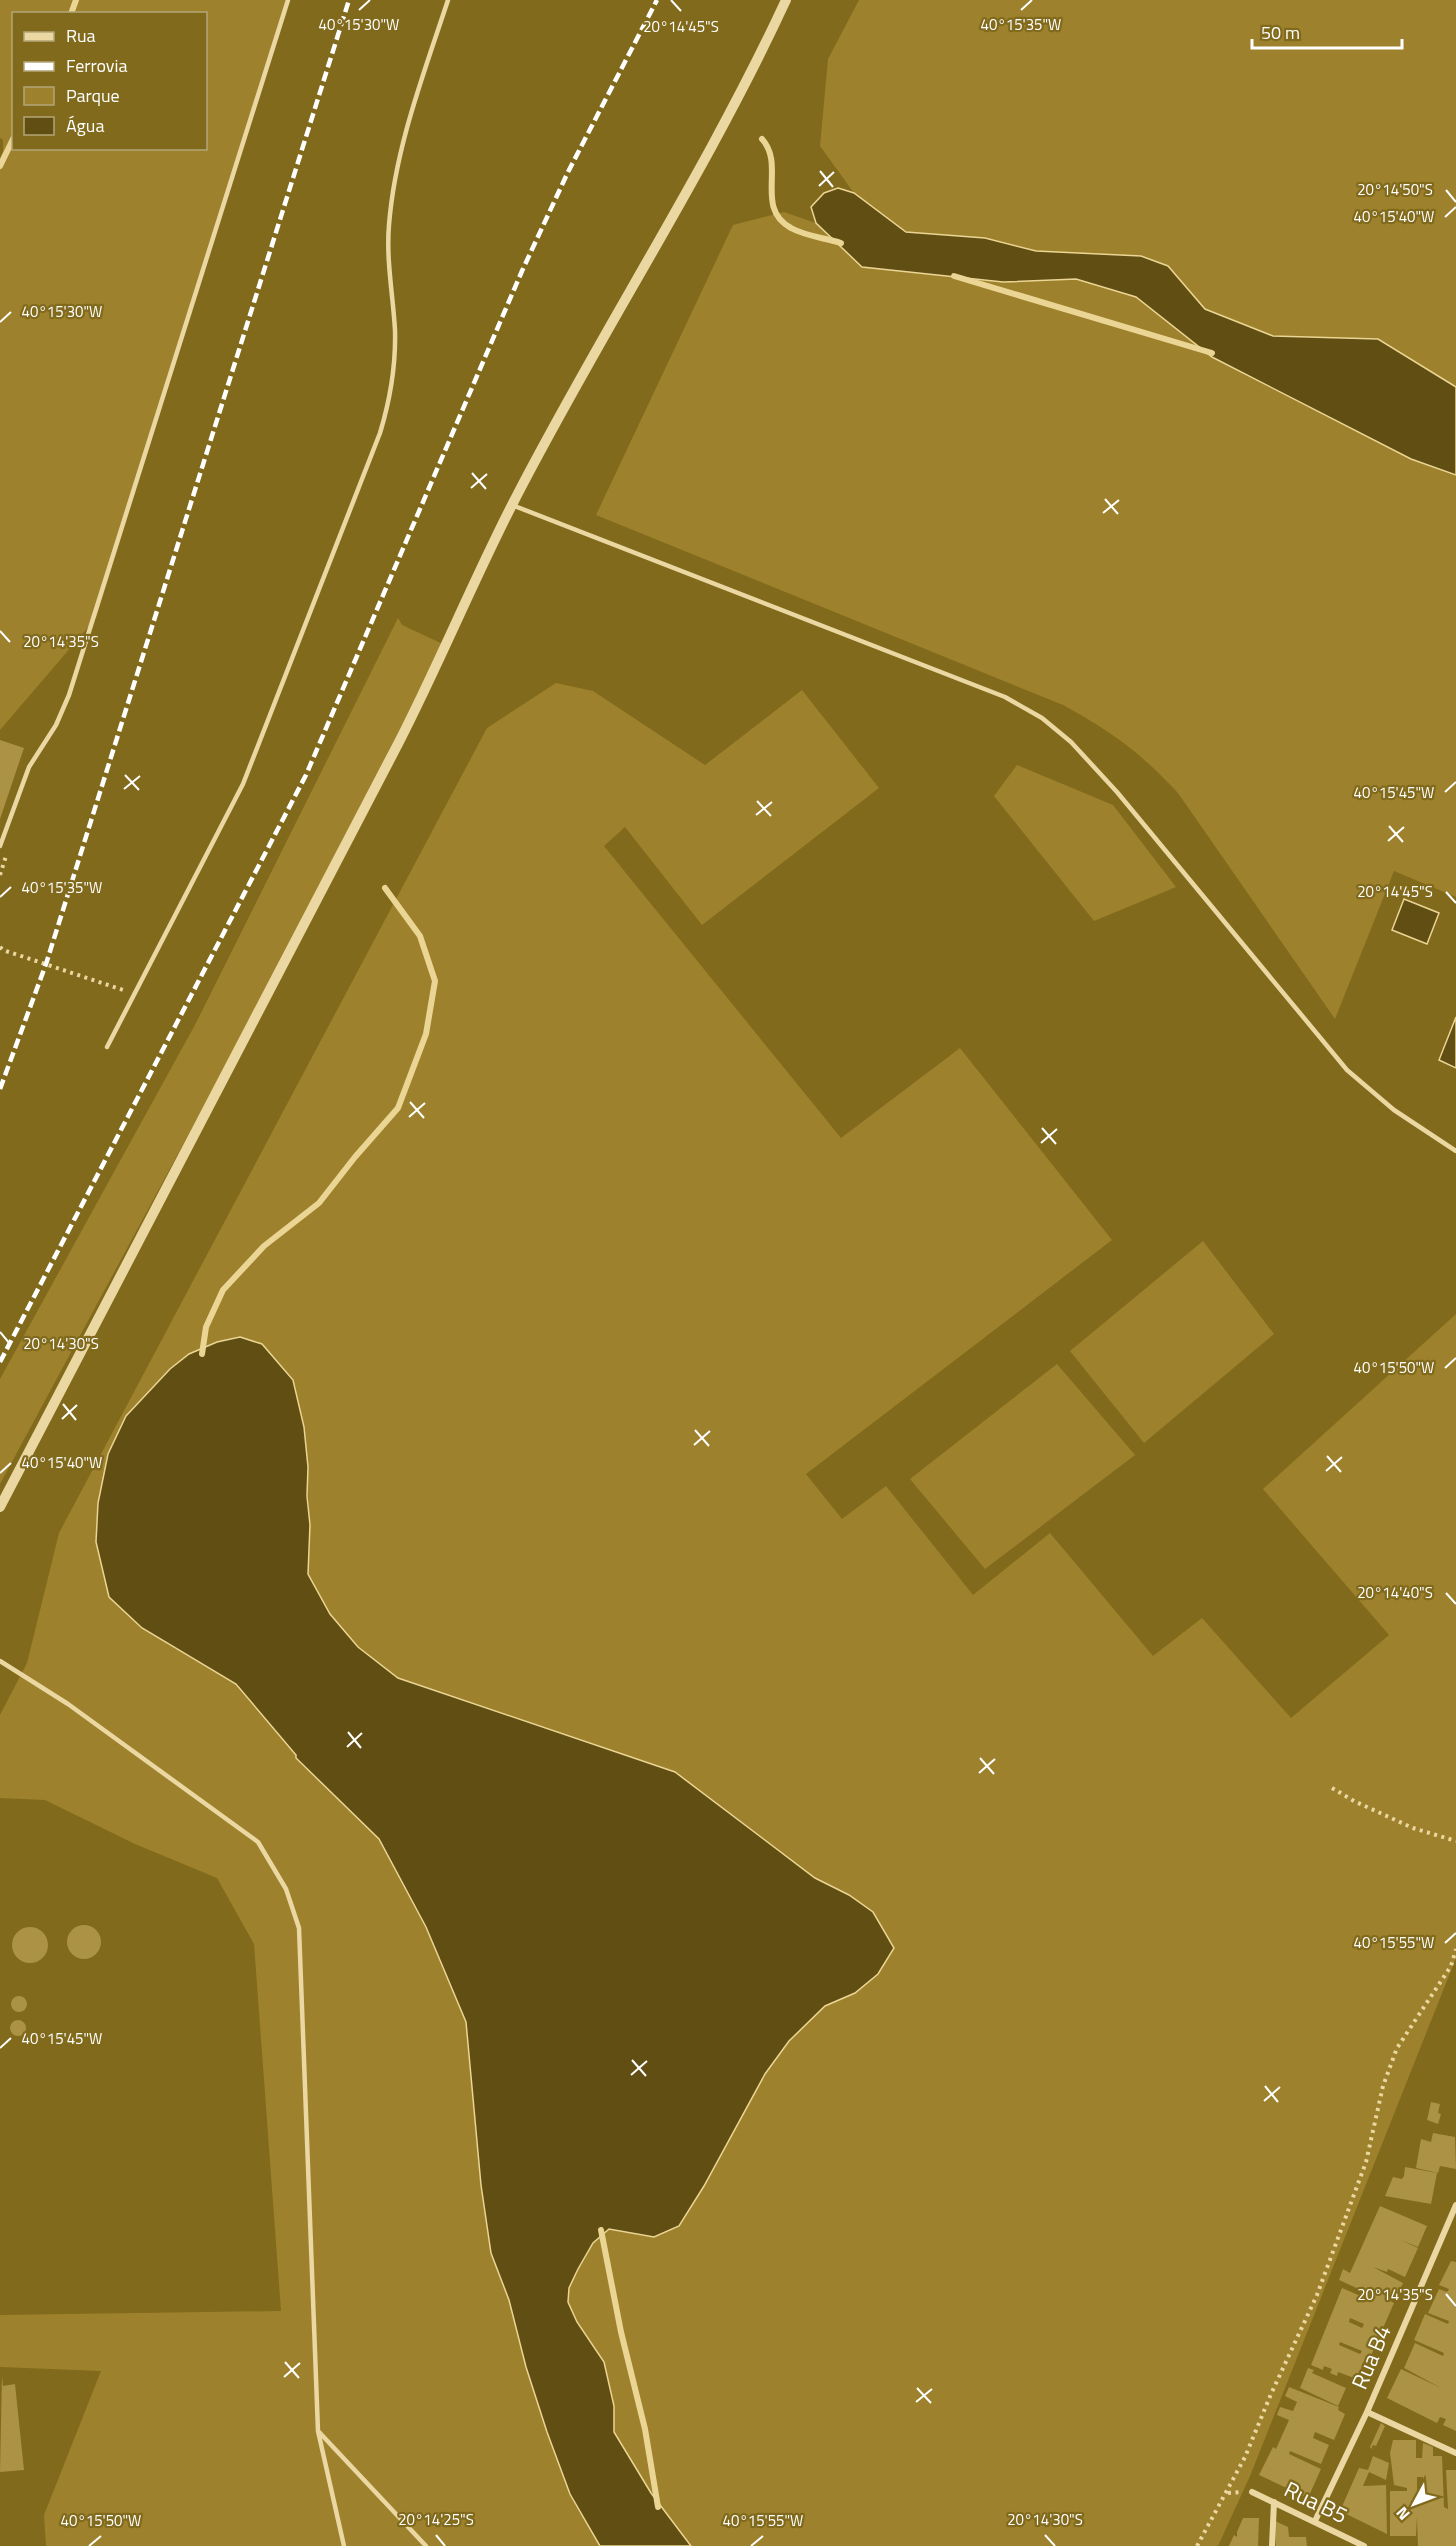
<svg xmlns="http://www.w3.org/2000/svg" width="1456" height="2546" font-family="'Titillium Web',sans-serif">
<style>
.green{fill:#9e812c;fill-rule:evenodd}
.water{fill:#604e13;stroke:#ebd594;stroke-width:1.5}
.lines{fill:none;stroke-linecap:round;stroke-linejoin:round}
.stream{stroke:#ebd594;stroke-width:6}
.building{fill:#ab9244;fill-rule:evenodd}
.path{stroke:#ead7a1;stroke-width:4;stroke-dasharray:3 4.5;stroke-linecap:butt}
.service{stroke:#ead7a1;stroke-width:4.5}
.minor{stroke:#ead7a1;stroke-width:6}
.tertiary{stroke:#ead7a1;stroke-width:10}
.rail{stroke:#fff;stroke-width:4.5;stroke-dasharray:10 4.5;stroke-linecap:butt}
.ticks{fill:none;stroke:#fff;stroke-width:2}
.labels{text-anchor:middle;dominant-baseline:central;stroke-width:4.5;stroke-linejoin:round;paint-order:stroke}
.street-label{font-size:22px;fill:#fff;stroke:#816a1c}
.ticks-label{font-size:15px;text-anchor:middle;fill:#fff;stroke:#816a1c;stroke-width:4.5;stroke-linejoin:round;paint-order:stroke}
</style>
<rect width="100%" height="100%" fill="#816a1c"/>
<path class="green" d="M0,0h288l-192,618 -96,112v-572l3,-7v-11l-3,-2zM14,14h192v134h-192z
M859,0h597v387l-78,-48 -105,-3 -69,-27 -36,-43 -27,-10 -105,-5 -51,-13 -79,-6 -52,-39 -34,-47 8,-87z
M784,212l32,11 46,44 141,15 73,-3 60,18 76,60 199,102 45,16v422l-62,-26 -59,148 -157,-226c-38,-41 -66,-61 -115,-88l-467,-190 137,-290z
M398,618l4,7 43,20 -183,353 -262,486v-105l196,-356z
M556,683l37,8 112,74 97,-75 77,98 -177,137 -77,-98 -21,19 237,292 119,-90 152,192 -306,234 36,45 44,-33 87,109 77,-62 103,123 49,-38 89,100 98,-83 -126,-146 193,-175v644l-206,518 -32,70h-527l-40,-53 -37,-61v-26l-10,-44 -27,-40 -9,-20 1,-14 9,-19 15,-26 16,-14 45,8 50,-51 61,-112 24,-33 36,-35 30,-13 23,-19 16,-27 -21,-35 -24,-17 -34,-17 -140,-106 -277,-94 -40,-31 -28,-33 -22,-40 2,-49 -6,-98 -155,-36 -23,25 -18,38 59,190 69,40 60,71v3l83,81 47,88 40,95 15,163 10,68 18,47 17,67 21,65 23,62 30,52h-554l-2,-31 57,-144 -101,-4v-52l281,-4 -27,-367 -37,-66 -82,-34 -90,-44 -45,-2v-83l27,-52 32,-130 428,-805z
M1017,765l96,40 63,82 -82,34 -100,-125z
M1203,1241l71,93 -130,109 -74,-92z
M1057,1364l78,91 -150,114 -75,-90z"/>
<path class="water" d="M838,188l16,5 52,39 79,6 51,13 105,5 27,10 37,43 68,27 105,3 78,48v88l-45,-16 -199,-102 -76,-60 -60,-18 -73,3 -141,-15 -46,-44 -5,-16 13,-14z
M1404,899l35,14 -12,31 -35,-14z
M1456,1017v51l-17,-8z
M240,1337l22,7 31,36 11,47 4,40 -1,29 3,29 -2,49 22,40 28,33 40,31 277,94 140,106 34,17 24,17 21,36 -16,26 -23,19 -30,13 -36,35 -24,33 -61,112 -25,40 -25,11 -45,-8 -16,14 -15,26 -9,19 -1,14 9,20 27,40 10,44v26l37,61 40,53h-91l-30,-52 -23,-62 -21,-65 -17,-67 -18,-47 -10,-68 -15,-163 -40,-95 -47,-88 -83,-81v-3l-60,-71 -94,-56 -33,-31 -13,-55 2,-39 10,-49 18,-38 44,-47 19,-15 28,-12z"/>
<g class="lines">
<path class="stream" d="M71,14l5,-14
M762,139c24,26 -8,69 29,89 14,8 34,10 50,15
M0,166l14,-29
M954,276l258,77
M202,1354l4,-27 17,-37 41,-44 55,-43 36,-46 43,-49 28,-74 9,-53 -15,-45 -35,-48
M601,2230l20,102 24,97 13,78"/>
</g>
<path class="building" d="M0,740l24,8 -24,71z
M67 1942a17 17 0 1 1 34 0a17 17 0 1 1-34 0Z
M12 1945a18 18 0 1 1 36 0a18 18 0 1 1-36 0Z
M11 2004a8 8 0 1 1 16 0a8 8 0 1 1-16 0Z
M10 2028a8 8 0 1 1 16 0a8 8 0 1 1-16 0Z
M1431,2102l9,2 -2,9 3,1 -3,10 -11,-4z
M1433,2133l22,4 1,32 -16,-3 -2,7 -22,-5 5,-29 10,3z
M1405,2167l32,6 -6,31 -46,-8 8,-19 9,2 2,-3z
M1380,2206l47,20 -9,21 -17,-7 17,8 -13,29 -17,-8 -1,3 -14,-5 30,16 -8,17 -6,-3 -1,3 6,3 -24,55 -4,-2 -9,23 -19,-7 -1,4 -7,-3 2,-4 -8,-3 -1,4 -12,-5 31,-77 30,13 2,-5 -35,-16 4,-11 7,4zM1350,2318l14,6 -2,4 -13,-6zM1340,2342l22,9 -2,3 -21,-9z
M1451,2261l5,1v169l-13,-6 3,-6 -6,-2 -3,6 -50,-25 14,-29 40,19 -37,-20 11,-25 28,13 1,-3 -30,-13 11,-26 23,10 1,-3 -21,-8 11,-24 8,3 2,-3 -10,-4z
M1308,2368l6,2 -2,3 34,15 -8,18 -38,-18z
M2,2375l1,11 12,-2 9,86 -24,2z
M1289,2387l50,20 -1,3 7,4 -11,26 -19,-8 -2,6 16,7 -8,19 -31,-13 -1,3 32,15 -13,29 -49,-23 14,-28 3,2 13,-29 -12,-5 3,-8 13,4 4,-9 -12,-6z
M1381,2423l4,3 -9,20 -3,-1 -2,4 -1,-2z
M1393,2440h23v18h6l1,-15 10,4v9h9l2,51 4,2 -2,-39h10v76h-38l-1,-29 -1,19h-26v-45h17v-3l-13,-3 -4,-32zM1417,2477h6l1,20 -7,-3z
M1373,2456l16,7 -3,17 -17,-8 -6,14 23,-1 1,49 -47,-23 19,-43 9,2z
M1243,2518h16l-1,28h-29l5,-11 3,2v-5z
M1275,2521l13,6 1,10h17l1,9h-31z"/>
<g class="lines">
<path class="path" d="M0,875l6,-19
M0,947l3,3 123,41
M1332,1788l22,13 59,27 43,13
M1228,2493l14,-1
M1197,2546l48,-89 26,-63 46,-99 49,-133 17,-76 14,-38 54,-82 5,-17"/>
<path class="service" d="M512,505l493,192 37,21 29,24 46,50 230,278 47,40 62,41
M0,846l29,-79 27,-42 13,-30 219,-695
M107,1047l136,-263 137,-351c10,-33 16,-68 15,-103 -2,-35 -9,-70 -6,-105 6,-77 35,-152 59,-225
M0,1661l68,43 190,138 28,47 13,39 19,503 26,115
M319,2432l107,114"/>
<path class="minor" d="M1367,2412l89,41
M1252,2492l112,54
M1315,2521l52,-109 89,-207
M1272,2546l2,-44"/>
<path class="tertiary" d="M0,1507c135,-254 268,-509 399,-765 40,-78 74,-161 114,-239 87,-170 193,-330 273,-503"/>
<path class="rail" d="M0,1089l46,-125 303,-964
M0,1362l306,-587 216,-504 46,-99 89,-172"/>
</g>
<path class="ticks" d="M671,0l10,11M359,10l11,-10M1021,10l11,-10M820,171l13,16M819,186l15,-14M1446,190l10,12M1445,217l11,-10M0,322l11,-10M472,473l14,16M471,488l16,-14M1105,499l13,15M1103,513l16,-13M0,631l10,11M125,775l14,15M124,789l16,-13M1445,792l11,-10M757,801l14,15M756,815l16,-13M1389,826l14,16M1388,841l16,-14M1446,892l10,11M0,897l11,-10M410,1102l14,16M409,1117l16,-14M1042,1128l14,16M1041,1143l16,-14M0,1332l10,12M1445,1368l11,-10M63,1404l13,16M62,1419l15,-14M695,1430l14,16M694,1445l16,-14M1327,1456l14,16M1326,1471l16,-14M0,1473l11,-10M1446,1593l10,11M348,1732l13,16M347,1747l15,-14M980,1758l14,16M979,1773l16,-14M1445,1943l11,-10M0,2048l11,-10M632,2060l14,16M631,2075l16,-14M1265,2086l13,16M1264,2101l16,-14M1446,2294l10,12M285,2362l14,16M284,2377l16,-14M917,2388l14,15M916,2402l16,-13M436,2535l9,11M1045,2535l10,11M89,2546l12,-10M751,2546l12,-10"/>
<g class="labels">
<g class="street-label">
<text transform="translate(1371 2357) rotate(-67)">Rua B4</text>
<text transform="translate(1316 2502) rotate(26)">Rua B5</text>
</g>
</g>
<g class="ticks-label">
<text x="359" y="30">40°15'30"W</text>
<text x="1021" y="30">40°15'35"W</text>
<text x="681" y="32">20°14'45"S</text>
<text x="1395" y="195">20°14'50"S</text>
<text x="1394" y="222">40°15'40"W</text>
<text x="62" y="317">40°15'30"W</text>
<text x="61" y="647">20°14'35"S</text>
<text x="1394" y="798">40°15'45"W</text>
<text x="62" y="893">40°15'35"W</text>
<text x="1395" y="897">20°14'45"S</text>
<text x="61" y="1349">20°14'30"S</text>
<text x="1394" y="1373">40°15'50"W</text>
<text x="62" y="1468">40°15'40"W</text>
<text x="1395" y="1598">20°14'40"S</text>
<text x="1394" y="1948">40°15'55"W</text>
<text x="62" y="2044">40°15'45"W</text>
<text x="1395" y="2300">20°14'35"S</text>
<text x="436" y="2525">20°14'25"S</text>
<text x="1045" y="2525">20°14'30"S</text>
<text x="101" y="2526">40°15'50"W</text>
<text x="763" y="2526">40°15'55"W</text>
</g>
<rect x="12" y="12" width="195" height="138" fill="#816a1c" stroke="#b3a677" stroke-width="1.5"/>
<rect x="24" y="32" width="30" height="9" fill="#ead7a1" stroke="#b3a677" stroke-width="1.5"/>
<text x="66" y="42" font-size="18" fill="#ffffff">Rua</text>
<rect x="24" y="62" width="30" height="9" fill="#ffffff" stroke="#b3a677" stroke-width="1.5"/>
<text x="66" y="72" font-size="18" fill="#ffffff">Ferrovia</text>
<rect x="24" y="87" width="30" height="18" fill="#9e812c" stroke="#b3a677" stroke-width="1.5"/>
<text x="66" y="102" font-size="18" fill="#ffffff">Parque</text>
<rect x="24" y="117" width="30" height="18" fill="#604e13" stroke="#b3a677" stroke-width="1.5"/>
<text x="66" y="132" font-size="18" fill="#ffffff">Água</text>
<g transform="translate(1414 2504) rotate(229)" stroke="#816a1c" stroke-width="4.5" paint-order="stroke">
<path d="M0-4.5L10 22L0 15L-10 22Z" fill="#ffffff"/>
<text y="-9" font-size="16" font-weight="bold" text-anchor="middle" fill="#ffffff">N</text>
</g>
<path d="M1252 39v9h150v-9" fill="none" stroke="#ffffff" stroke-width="3"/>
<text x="1261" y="39" font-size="18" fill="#ffffff" stroke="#816a1c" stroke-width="4.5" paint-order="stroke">50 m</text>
</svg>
